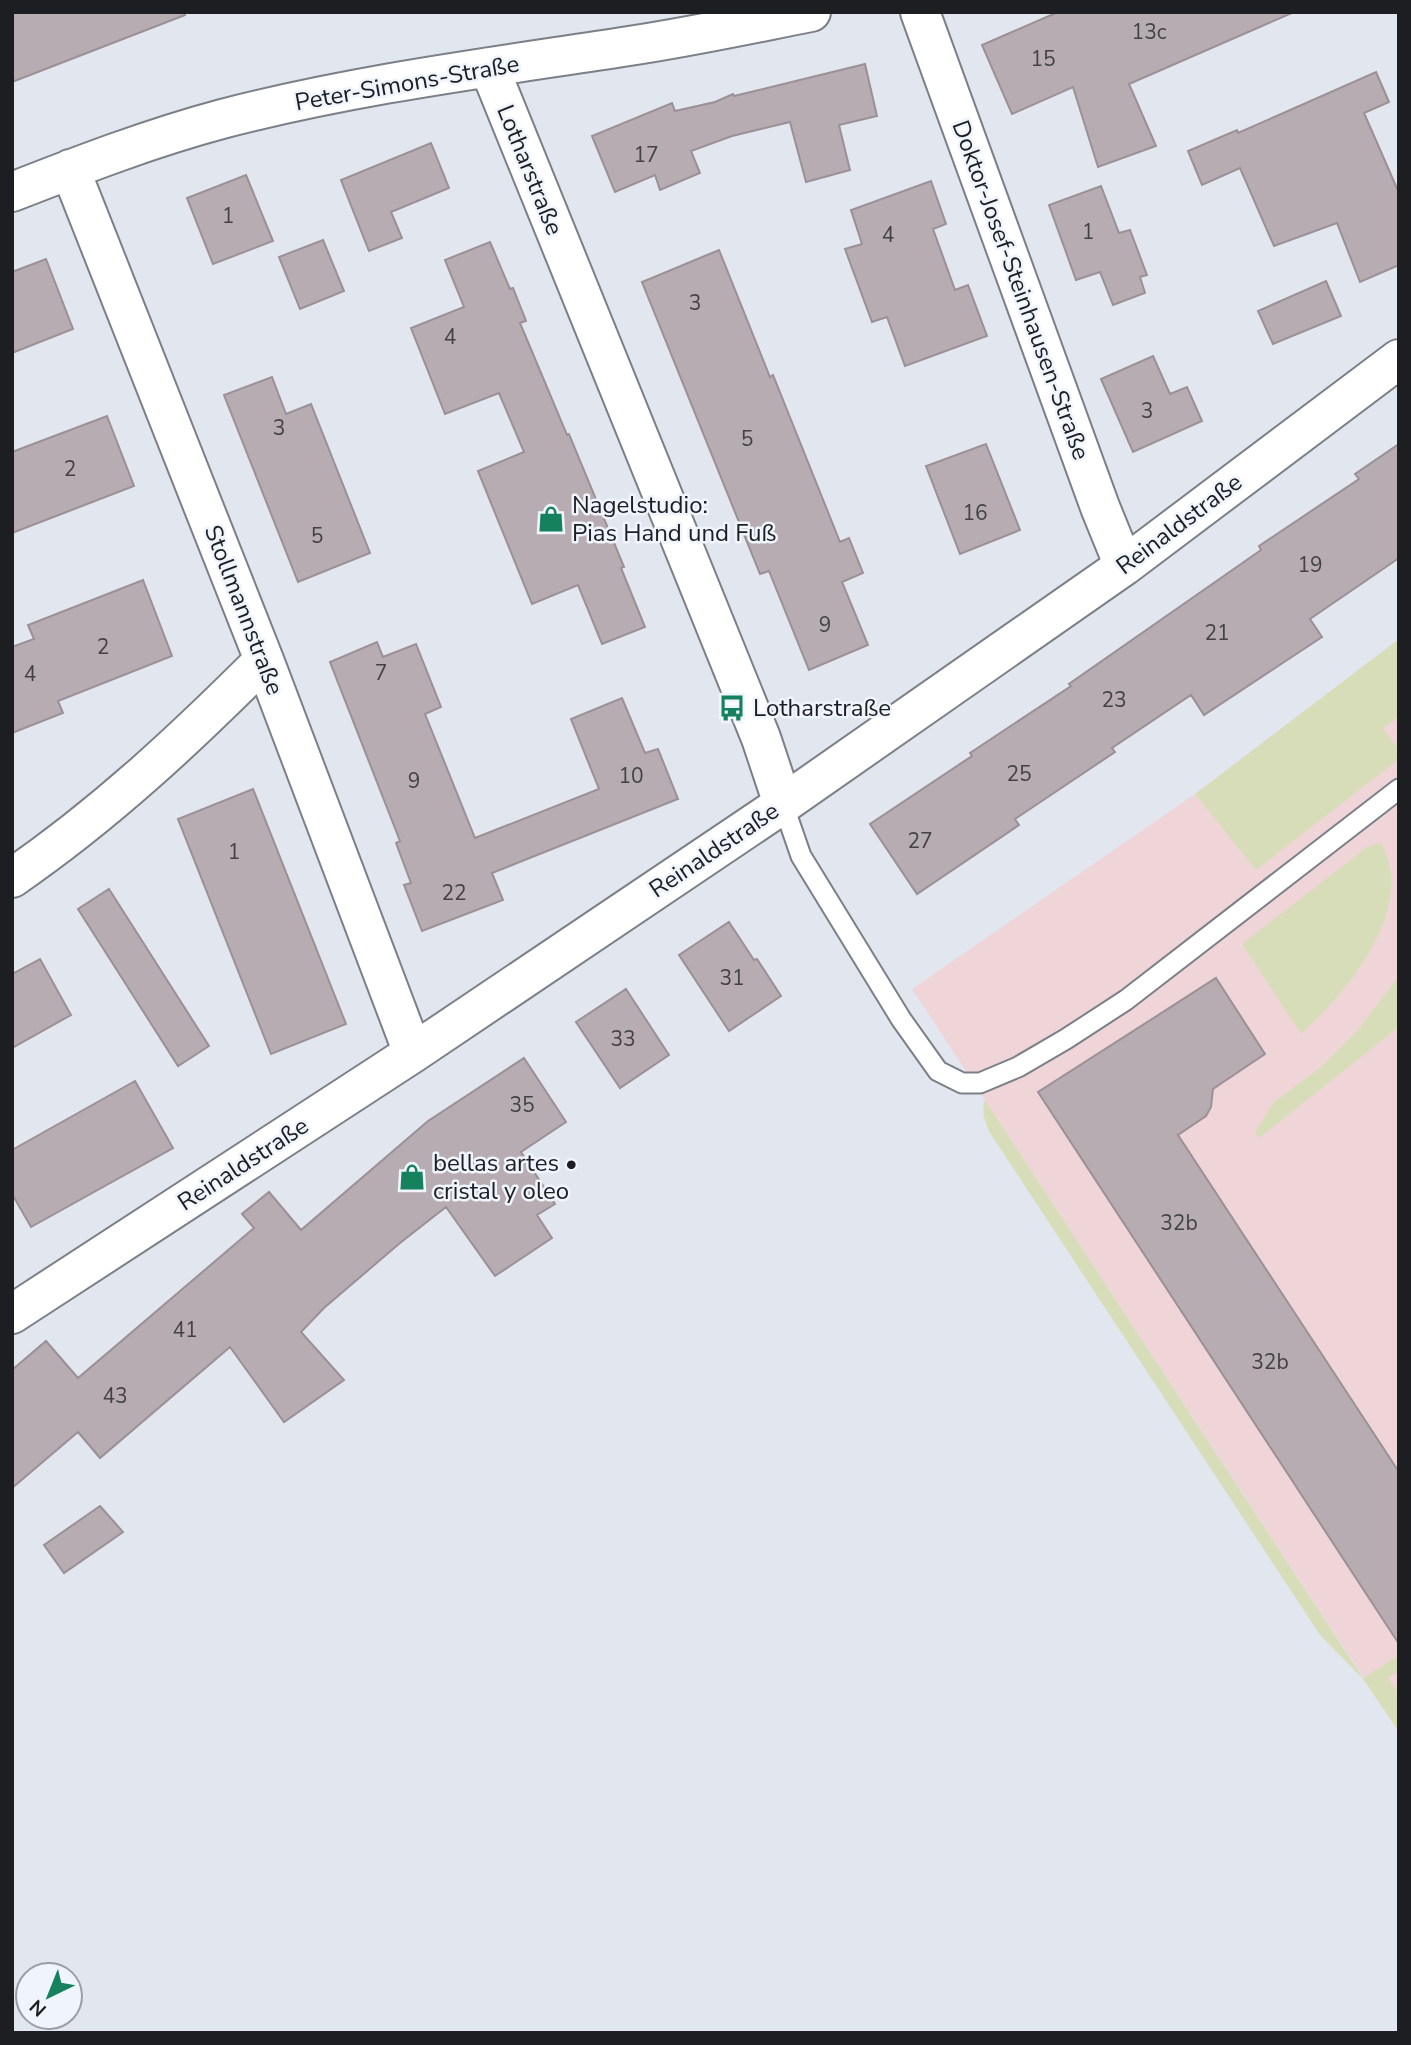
<svg xmlns="http://www.w3.org/2000/svg" width="1411" height="2045" font-family="'Nunito Sans',sans-serif">
<style>
.commercial{fill:#f0d5d8}
.green{fill:#d8ddb9}
.building{fill:#b6acb1;stroke:#9a9095;stroke-width:2}
.lines{fill:none;stroke-linecap:round;stroke-linejoin:round}
.lane-casing{stroke:#7b7f87;stroke-width:23}
.street-casing{stroke:#7b7f87;stroke-width:42}
.lane{stroke:#fff;stroke-width:19}
.street{stroke:#fff;stroke-width:38}
.labels{text-anchor:middle;dominant-baseline:central;stroke-width:5;stroke-linejoin:round;paint-order:stroke}
.number-label{font-size:21px;fill:#424245}
.street-label{font-size:24px;fill:#1c1e21;stroke:#eff4fd}
.poi-label{font-size:24px;fill:#1c1e21;stroke:#eff4fd;text-anchor:start}
</style>
<rect width="100%" height="100%" fill="#e2e7ef"/>
<path class="commercial" d="M1399,639v1093l-487,-743 283,-195z"/>
<path class="green" d="M1399,639v77l-16,13 16,20v10l-143,111 -61,-76z
M1381,843c3,6 7,13 8,20 15,61 -46,133 -88,171l-59,-90 125,-97z
M1399,976v51l-140,111 -4,-6 19,-30 47,-35 36,-36z
M985,1100l378,578 36,-23v16l-11,7 11,16v38l-36,-53 -43,-44 -330,-502c-5,-12 -9,-20 -5,-33z"/>
<path class="building" d="M12,12h173v3l-173,67z
M1058,12h236l-165,72 27,62 -58,21 -25,-80 -61,27 -30,-69z
M865,64l12,52 -38,9 11,45 -44,12 -16,-60 -58,14 -41,15 9,22 -40,17 -5,-15 -40,17 -23,-56 80,-33 3,8 40,-9 18,-8 1,2z
M1376,72l13,30 -25,11 35,80v72l-39,17 -23,-59 -63,23 -34,-78 -38,17 -14,-34 49,-21 1,3z
M431,143l18,45 -58,24 11,26 -33,13 -28,-71z
M246,175l27,66 -60,23 -26,-66z
M931,181l15,43 -13,5 22,61 13,-5 19,51 -82,30 -18,-49 -15,5 -27,-73 17,-5 -11,-34z
M1101,186l18,47 11,-3 17,45 -7,2 5,16 -32,12 -13,-33 -24,8 -27,-75z
M323,240l21,51 -44,18 -21,-52z
M490,242l20,47 3,-1 13,33 -6,2 47,112 2,-1 55,133 -3,1 24,59 -43,17 -24,-59 -46,19 -54,-133 46,-19 -25,-59 -54,21 -34,-86 53,-21 -19,-47z
M719,250l51,127 3,-2 67,167 9,-4 14,35 -21,9 26,63 -59,25 -40,-99 -9,3 -118,-292z
M46,259l27,70 -61,24v-81z
M1326,281l15,35 -68,28 -15,-33z
M1153,356l17,38 17,-7 15,34 -69,31 -32,-73z
M272,377l14,37 25,-10 59,149 -72,29 -74,-187z
M107,416l27,70 -122,47v-81z
M986,444l34,86 -60,24 -34,-88z
M1399,444v114l-89,61 12,18 -118,78 -13,-20 -79,53 3,4 -100,67 4,6 -102,69 -47,-70 102,-68 -2,-3 101,-67 -2,-2 192,-134 -2,-4 100,-67 -4,-5z
M143,580l29,76 -114,45 5,12 -51,20v-86l22,-8 -6,-14z
M377,642l6,15 33,-13 25,63 -16,7 50,124 124,-49 -28,-70 51,-21 23,55 13,-4 20,50 -186,74 11,27 -81,31 -18,-46 7,-2 -15,-40 4,-2 -70,-179z
M253,789l93,235 -75,30 -93,-235z
M109,889l100,157 -31,20 -100,-157z
M729,922l25,38 3,-1 24,37 -52,35 -50,-76z
M40,959l31,56 -59,33v-74z
M1216,978l49,76 -52,35 -2,18 -5,9 -28,19 221,337v172l-361,-552z
M626,989l43,66 -49,33 -44,-66z
M524,1058l42,64 -45,30 34,52 -18,11 15,23 -57,38 -49,-69 -46,36 -76,65 -23,24 43,48 -60,42 -54,-75 -130,111 -22,-26 -66,56v-118l34,-29 32,37 176,-150 -12,-14 27,-22 32,38 127,-109z
M135,1081l38,67 -142,79 -19,-33v-44z
M100,1506l23,26 -59,41 -20,-28z"/>
<g class="lines">
<g class="lane-casing">
<path id="lane" d="M783,804l18,52 100,163 37,52 24,12h18l38,-16 48,-28 60,-39 273,-211"/>
</g>
<g class="street-casing">
<path id="street" d="M920,12l180,495 24,59
M489,67l272,671 22,66
M70,169l194,491 149,393
M12,192c69,-27 139,-54 210,-73 134,-35 271,-52 407,-73 61,-9 121,-22 182,-34
M12,878c93,-64 173,-139 252,-218
M12,1314l401,-261 370,-249 341,-238 275,-207"/>
</g>
<use href="#lane" class="lane"/>
<use href="#street" class="street"/>
</g>
<defs>
<g id="shop-bare" transform="scale(2.1)"><path d="M-5-2.5h2.3a2.7 3.5 0 0 1 5.4 0H5L5.5 6h-11ZM-1.5-2.5h3a1.5 2.3 0 0 0-3 0Z" fill="#15815d" stroke="#eff4fd" stroke-width="2.5" paint-order="stroke"/></g>
<g id="bus-bare" transform="scale(2.1)"><path d="M-5-6H5V4H4V6H2V4H-2V6H-4V4H-5ZM-3.5-4V0h7V-4ZM-3.5 1.2v1.5H-2V1.2ZM2 1.2v1.5H3.5V1.2Z" fill="#15815d" stroke="#eff4fd" stroke-width="2.5" paint-order="stroke"/></g>
</defs>
<g fill-rule="evenodd">
<use href="#shop-bare" x="551" y="519"/>
<use href="#bus-bare" x="732" y="708"/>
<use href="#shop-bare" x="412" y="1177"/>
</g>
<g class="labels">
<g class="number-label">
<text x="1149" y="32">13c</text>
<text x="1043" y="59">15</text>
<text x="646" y="155">17</text>
<text x="228" y="216">1</text>
<text x="1088" y="232">1</text>
<text x="888" y="235">4</text>
<text x="695" y="303">3</text>
<text x="450" y="337">4</text>
<text x="1147" y="411">3</text>
<text x="279" y="428">3</text>
<text x="747" y="439">5</text>
<text x="70" y="469">2</text>
<text x="975" y="513">16</text>
<text x="317" y="536">5</text>
<text x="1310" y="565">19</text>
<text x="825" y="625">9</text>
<text x="1217" y="633">21</text>
<text x="103" y="647">2</text>
<text x="381" y="673">7</text>
<text x="30" y="674">4</text>
<text x="1114" y="700">23</text>
<text x="1019" y="774">25</text>
<text x="631" y="776">10</text>
<text x="414" y="781">9</text>
<text x="920" y="841">27</text>
<text x="234" y="852">1</text>
<text x="454" y="893">22</text>
<text x="732" y="978">31</text>
<text x="623" y="1039">33</text>
<text x="522" y="1105">35</text>
<text x="1179" y="1223">32b</text>
<text x="185" y="1330">41</text>
<text x="1270" y="1362">32b</text>
<text x="115" y="1396">43</text>
</g>
<g class="street-label">
<text transform="translate(407 83) rotate(-10)">Peter-Simons-Straße</text>
<text transform="translate(530 170) rotate(68)">Lotharstraße</text>
<text transform="translate(1021 290) rotate(70)">Doktor-Josef-Steinhausen-Straße</text>
<text transform="translate(1179 524) rotate(-37)">Reinaldstraße</text>
<text transform="translate(244 610) rotate(69)">Stollmannstraße</text>
<text transform="translate(714 850) rotate(-34)">Reinaldstraße</text>
<text transform="translate(243 1164) rotate(-33)">Reinaldstraße</text>
</g>
<g class="poi-label">
<text x="572" y="505">Nagelstudio:<tspan x="572" dy="28">Pias Hand und Fuß</tspan></text>
<text x="753" y="708">Lotharstraße</text>
<text x="433" y="1163">bellas artes •<tspan x="433" dy="28">cristal y oleo</tspan></text>
</g>
</g>
<rect width="1411" height="2045" fill="none" stroke="#1c1e21" stroke-width="28"/>
<g transform="translate(49 1996) rotate(223)"><circle r="33" fill="#eff4fd" stroke="#9b9ea5" stroke-width="2"/>
<path d="M0-5L12 26L0 18L-12 26Z" fill="#15815d"/>
<text y="-10" font-size="19" font-weight="bold" text-anchor="middle" fill="#1c1e21">N</text>
</g>
</svg>
